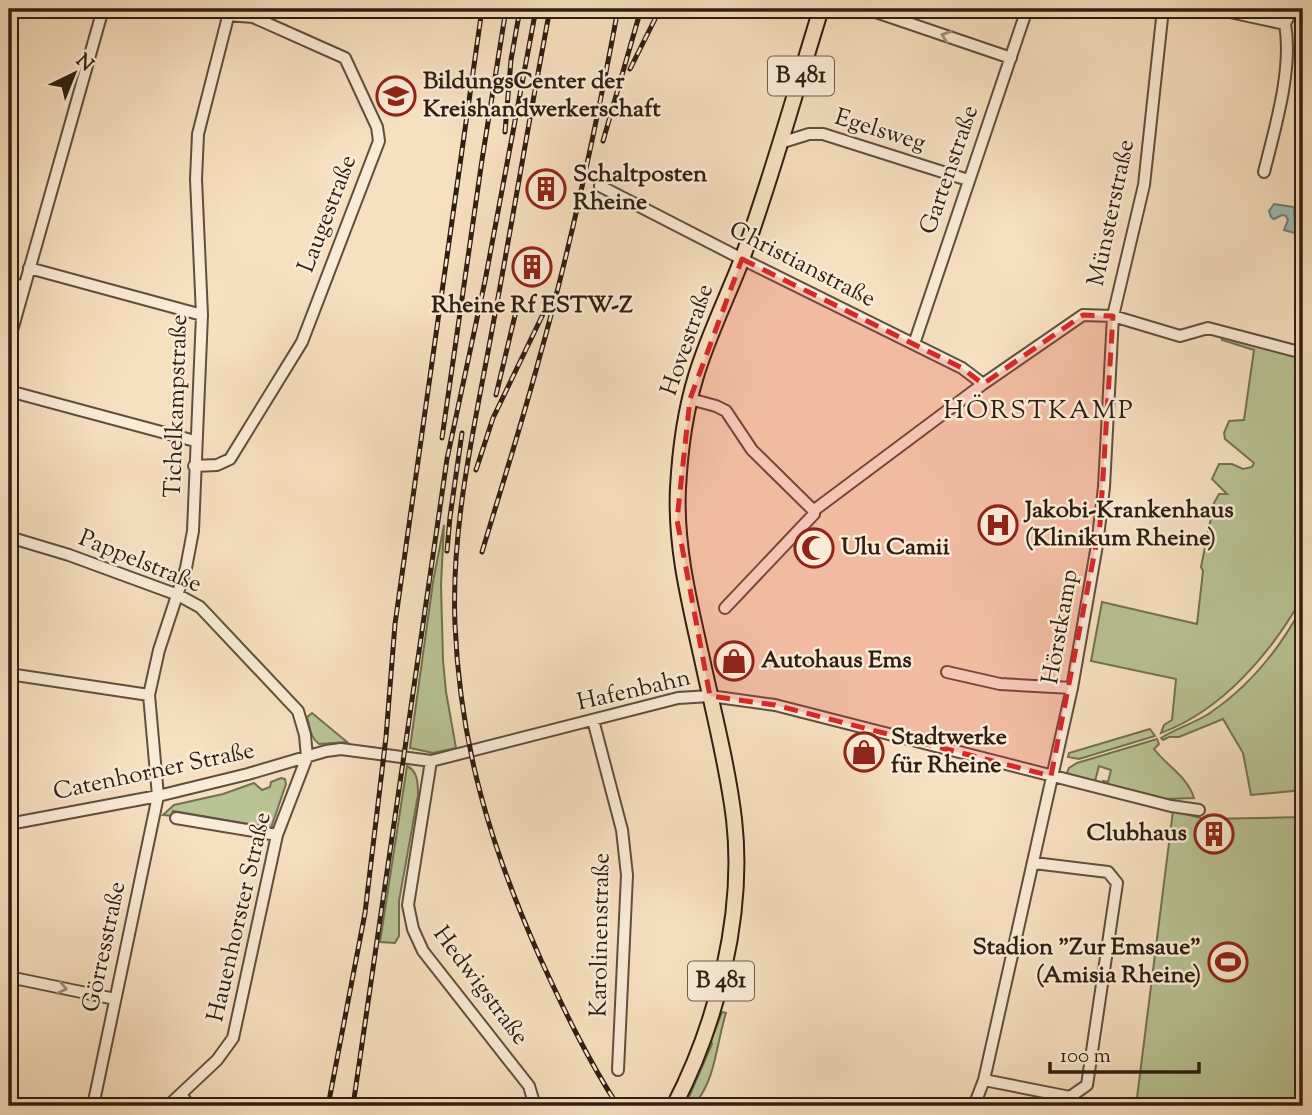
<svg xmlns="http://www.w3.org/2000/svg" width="1312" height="1115" font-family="'Sorts Mill Goudy',serif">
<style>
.green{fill:#b9c395;stroke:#747053;stroke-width:2}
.water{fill:#9ebcb8;stroke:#727d75;stroke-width:2}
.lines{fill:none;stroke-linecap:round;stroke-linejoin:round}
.minor-casing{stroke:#614e3d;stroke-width:14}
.major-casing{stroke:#2f1e11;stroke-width:18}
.minor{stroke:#faebd6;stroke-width:10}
.major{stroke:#f7e0c0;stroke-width:14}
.rail-casing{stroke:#2f1e11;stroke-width:5}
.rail{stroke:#faebd6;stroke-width:2.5;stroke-dasharray:8;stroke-linecap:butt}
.oneway{stroke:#9f8f7d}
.marked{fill:#d62828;fill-opacity:0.2;stroke:#d62828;stroke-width:5;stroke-dasharray:14 9;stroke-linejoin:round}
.labels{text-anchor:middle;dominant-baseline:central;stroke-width:5;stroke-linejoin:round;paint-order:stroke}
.shield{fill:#faebd6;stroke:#6c5c4c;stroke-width:2}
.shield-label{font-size:23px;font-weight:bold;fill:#2f1e11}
.poi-label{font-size:24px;font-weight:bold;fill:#2f1e11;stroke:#faebd6;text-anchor:start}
.street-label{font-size:24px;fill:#2f1e11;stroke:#faebd6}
.neighbourhood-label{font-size:26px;letter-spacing:2px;fill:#2f1e11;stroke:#faebd6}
</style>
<rect width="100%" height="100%" fill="#f7e0c0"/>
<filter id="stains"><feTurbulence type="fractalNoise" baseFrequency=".00286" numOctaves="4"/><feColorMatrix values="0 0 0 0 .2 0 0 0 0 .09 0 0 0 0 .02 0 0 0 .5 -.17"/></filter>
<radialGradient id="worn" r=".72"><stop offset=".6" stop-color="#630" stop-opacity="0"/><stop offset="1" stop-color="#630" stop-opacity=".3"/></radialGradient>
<path class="green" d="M1221,335l82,22v239c-31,56 -80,114 -142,137l3,-8 8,-5 4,-41 -85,-18 11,-59 95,22 6,-53 -2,-4 13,-64 5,-9h8l-15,-15 7,-15h13l11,5 9,-2 2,-4 -29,-24 -1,-6 5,-12 15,-1 10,-70 -32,-10z
M444,525l-3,60 2,75 3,32 10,56 -23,5 -23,-5 23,-166z
M1303,605v185l-52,5 -8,-42 -20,-34 -44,18h-10l-6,3 -2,-2c16,-10 34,-15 49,-25 40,-27 71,-66 93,-108z
M312,713l35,29 -28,2c-10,-8 -8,-16 -12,-27z
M1150,729l5,7 -76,23 -11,-2 1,-4z
M1157,739l2,5 -5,5c14,18 33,27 40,49l-29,1 -63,-16 1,-2 5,1 3,-12 -12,-4 -4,15 -24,-5 -4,-3 2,-5 8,-5z
M407,766c11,5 11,18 11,29l-19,106v35l-4,7 -15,-1z
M281,778l4,1 1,5 -15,44 -98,-17 -1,5 -9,-1 11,-10 49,-11 31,-11 8,7 8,-3 1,-5z
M1173,811l32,8 98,-2v289h-167z
M722,1012l4,1c-10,31 -10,68 -33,93h-8l27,-62 -1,-3z"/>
<path class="water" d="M1274,204l20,3 1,18 7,5v5l-18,-5 4,-10 -2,-4 -4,-1 -8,4 -3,-2 -2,-6z"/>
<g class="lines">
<g class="minor-casing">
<path id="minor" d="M867,9l144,49
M1216,9l69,15c8,45 -10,104 -21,148
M1285,24l7,-15
M780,143l29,-9h14l145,46
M600,186l142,73 220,109 21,16
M29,268l173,47
M9,281l14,6
M9,341l94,-332
M914,344l113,-335
M9,391l186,50
M690,399l26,7 10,5 26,39 60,59 2,5 -89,94
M194,466l23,-1 13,-6 72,-117 77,-201 -2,-14 -32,-69 -92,-41 -25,-2 -17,-6
M813,511l170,-127 100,-69 30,1 67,20 28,-8 95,25
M9,537l60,18 109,40 22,12 98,104 7,24 2,22 -30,78 -44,203 -16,22 -49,46
M947,672l53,12 72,4
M9,674l140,21
M593,720l29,110 5,45 -9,195
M431,761l-23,144 5,24 10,22 106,135 6,20
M176,818l101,17
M9,824l149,-28 90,-22 78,-23 15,-2 90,12 247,-63 32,-2 65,9 396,101 28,4
M9,977l106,22
M984,1080l86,17 17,-12 30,-202 -9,-11 -74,-9
M181,1095l9,11
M93,1106l65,-310 -9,-101 10,-45 27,-82 7,-37 9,-216 -6,-136 2,-45 32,-125
M974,1106l10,-26 88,-392 25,-143 7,-58 9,-171 31,-131 19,-176"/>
</g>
<g class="major-casing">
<path id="major" d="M674,1106c43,-83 71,-192 60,-287 -6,-50 -19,-101 -30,-151 -13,-60 -29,-118 -26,-180 2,-38 7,-76 18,-112 12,-40 31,-78 46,-117 30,-82 53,-167 79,-250"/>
</g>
<use href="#minor" class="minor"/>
<use href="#major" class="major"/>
<g class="rail-casing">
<path id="rail" d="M550,9c-21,110 -39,221 -60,332 -17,92 -39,189 -35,283 5,123 36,224 86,336 23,50 47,100 77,146
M630,69l30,-60
M505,132l6,-72 9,-51
M603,141l38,-132
M496,395l22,-92
M442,438l40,-278 24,-151
M476,470l17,-52 52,-108
M447,551l3,-34 12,-84
M482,552c19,-63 39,-126 56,-189 33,-117 58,-235 80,-354
M328,1106l37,-193 21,-176 9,-113 87,-615
M353,1106l94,-647 38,-178 51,-272"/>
</g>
<use href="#rail" class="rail"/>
</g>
<defs><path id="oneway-chevron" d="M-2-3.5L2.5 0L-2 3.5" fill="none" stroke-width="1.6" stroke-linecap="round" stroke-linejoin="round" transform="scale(1.75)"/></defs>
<g class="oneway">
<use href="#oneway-chevron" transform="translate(946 36) rotate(-161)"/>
<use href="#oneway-chevron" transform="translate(62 988) rotate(12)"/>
</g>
<path class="marked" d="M742,259l220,109 21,16 100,-69 30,1 -13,209 -49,251 -276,-71 -65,-9 -33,-176 13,-121z"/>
<defs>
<g id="school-ring" transform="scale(2.0125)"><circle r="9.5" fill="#faebd6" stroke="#8f2418" stroke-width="1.5"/><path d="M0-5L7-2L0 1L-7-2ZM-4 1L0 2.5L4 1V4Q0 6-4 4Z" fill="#8f2418"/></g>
<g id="building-ring" transform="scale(2.0125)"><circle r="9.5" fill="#faebd6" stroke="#8f2418" stroke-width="1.5"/><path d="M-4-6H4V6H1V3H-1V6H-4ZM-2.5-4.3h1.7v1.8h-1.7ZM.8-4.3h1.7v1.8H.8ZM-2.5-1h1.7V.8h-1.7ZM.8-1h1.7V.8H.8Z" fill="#8f2418"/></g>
<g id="hospital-ring" transform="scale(2.0125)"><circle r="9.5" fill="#faebd6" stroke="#8f2418" stroke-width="1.5"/><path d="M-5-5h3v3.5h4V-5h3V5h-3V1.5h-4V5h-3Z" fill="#8f2418"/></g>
<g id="mosque-ring" transform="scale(2.0125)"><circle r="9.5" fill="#faebd6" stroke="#8f2418" stroke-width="1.5"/><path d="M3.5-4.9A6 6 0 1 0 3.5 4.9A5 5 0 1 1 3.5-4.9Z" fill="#8f2418"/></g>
<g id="shop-ring" transform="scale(2.0125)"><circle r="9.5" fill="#faebd6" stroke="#8f2418" stroke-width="1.5"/><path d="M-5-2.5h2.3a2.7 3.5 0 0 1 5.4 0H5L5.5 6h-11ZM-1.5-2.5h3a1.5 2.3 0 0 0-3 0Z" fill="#8f2418"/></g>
<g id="stadium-ring" transform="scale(2.0125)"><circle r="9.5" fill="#faebd6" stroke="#8f2418" stroke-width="1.5"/><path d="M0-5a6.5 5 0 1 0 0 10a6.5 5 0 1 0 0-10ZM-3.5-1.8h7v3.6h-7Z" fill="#8f2418"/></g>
</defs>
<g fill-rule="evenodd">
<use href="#school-ring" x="396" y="96"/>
<use href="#building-ring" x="546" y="189"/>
<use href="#building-ring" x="532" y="267"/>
<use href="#hospital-ring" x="998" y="525"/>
<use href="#mosque-ring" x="814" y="548"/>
<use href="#shop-ring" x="734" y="661"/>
<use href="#shop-ring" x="864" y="752"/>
<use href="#building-ring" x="1214" y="834"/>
<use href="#stadium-ring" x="1228" y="962"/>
</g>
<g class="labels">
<g class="shield">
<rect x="768" y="56.5" width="66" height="39" rx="5"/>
<rect x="688" y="961.5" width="66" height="39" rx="5"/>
</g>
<g class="shield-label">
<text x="801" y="76">B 481</text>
<text x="721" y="981">B 481</text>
</g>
<g class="poi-label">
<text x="423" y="82">BildungsCenter der<tspan x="423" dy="28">Kreishandwerkerschaft</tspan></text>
<text x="573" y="175">Schaltposten<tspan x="573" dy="28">Rheine</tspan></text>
<text x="532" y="306" text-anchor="middle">Rheine Rf ESTW-Z</text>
<text x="1025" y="511">Jakobi-Krankenhaus<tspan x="1025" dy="28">(Klinikum Rheine)</tspan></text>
<text x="841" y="548">Ulu Camii</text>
<text x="761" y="661">Autohaus Ems</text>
<text x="891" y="738">Stadtwerke<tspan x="891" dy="28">für Rheine</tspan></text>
<text x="1187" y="834" text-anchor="end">Clubhaus</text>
<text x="1201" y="948" text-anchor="end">Stadion "Zur Emsaue"<tspan x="1201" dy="28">(Amisia Rheine)</tspan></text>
</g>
<g class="street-label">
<text transform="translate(880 131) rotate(17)">Egelsweg</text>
<text transform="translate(950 170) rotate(-71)">Gartenstraße</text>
<text transform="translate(1112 213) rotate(-78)">Münsterstraße</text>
<text transform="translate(328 214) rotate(-69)">Laugestraße</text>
<text transform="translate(802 265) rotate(27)">Christianstraße</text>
<text transform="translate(688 340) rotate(-71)">Hovestraße</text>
<text transform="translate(177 406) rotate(-88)">Tichelkampstraße</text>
<text transform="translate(140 562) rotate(22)">Pappelstraße</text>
<text transform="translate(1061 627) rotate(-80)">Hörstkamp</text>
<text transform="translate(634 691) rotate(-13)">Hafenbahn</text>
<text transform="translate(154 772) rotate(-12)">Catenhorner Straße</text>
<text transform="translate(240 917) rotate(-77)">Hauenhorster Straße</text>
<text transform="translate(601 935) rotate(-89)">Karolinenstraße</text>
<text transform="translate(105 947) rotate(-78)">Görresstraße</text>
<text transform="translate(480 986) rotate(53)">Hedwigstraße</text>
</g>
<g class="neighbourhood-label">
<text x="1039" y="411">HÖRSTKAMP</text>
</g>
</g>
<rect width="1312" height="1115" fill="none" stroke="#f7e0c0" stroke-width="35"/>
<rect x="10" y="10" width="1291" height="1094" fill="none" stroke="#2f1e11" stroke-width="3.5"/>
<rect x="18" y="18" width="1277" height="1080" fill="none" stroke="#2f1e11" stroke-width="2"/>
<g transform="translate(74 74) rotate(43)" stroke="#faebd6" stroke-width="5" paint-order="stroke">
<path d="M0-5L12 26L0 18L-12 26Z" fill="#2f1e11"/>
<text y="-10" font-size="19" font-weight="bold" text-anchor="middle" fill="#2f1e11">N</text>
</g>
<path d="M1050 1062v10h149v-10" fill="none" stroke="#2f1e11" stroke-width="3.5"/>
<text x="1060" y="1062" font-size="21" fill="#2f1e11" stroke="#faebd6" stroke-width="5" paint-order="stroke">100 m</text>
<rect width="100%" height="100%" filter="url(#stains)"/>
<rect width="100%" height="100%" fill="url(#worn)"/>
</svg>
